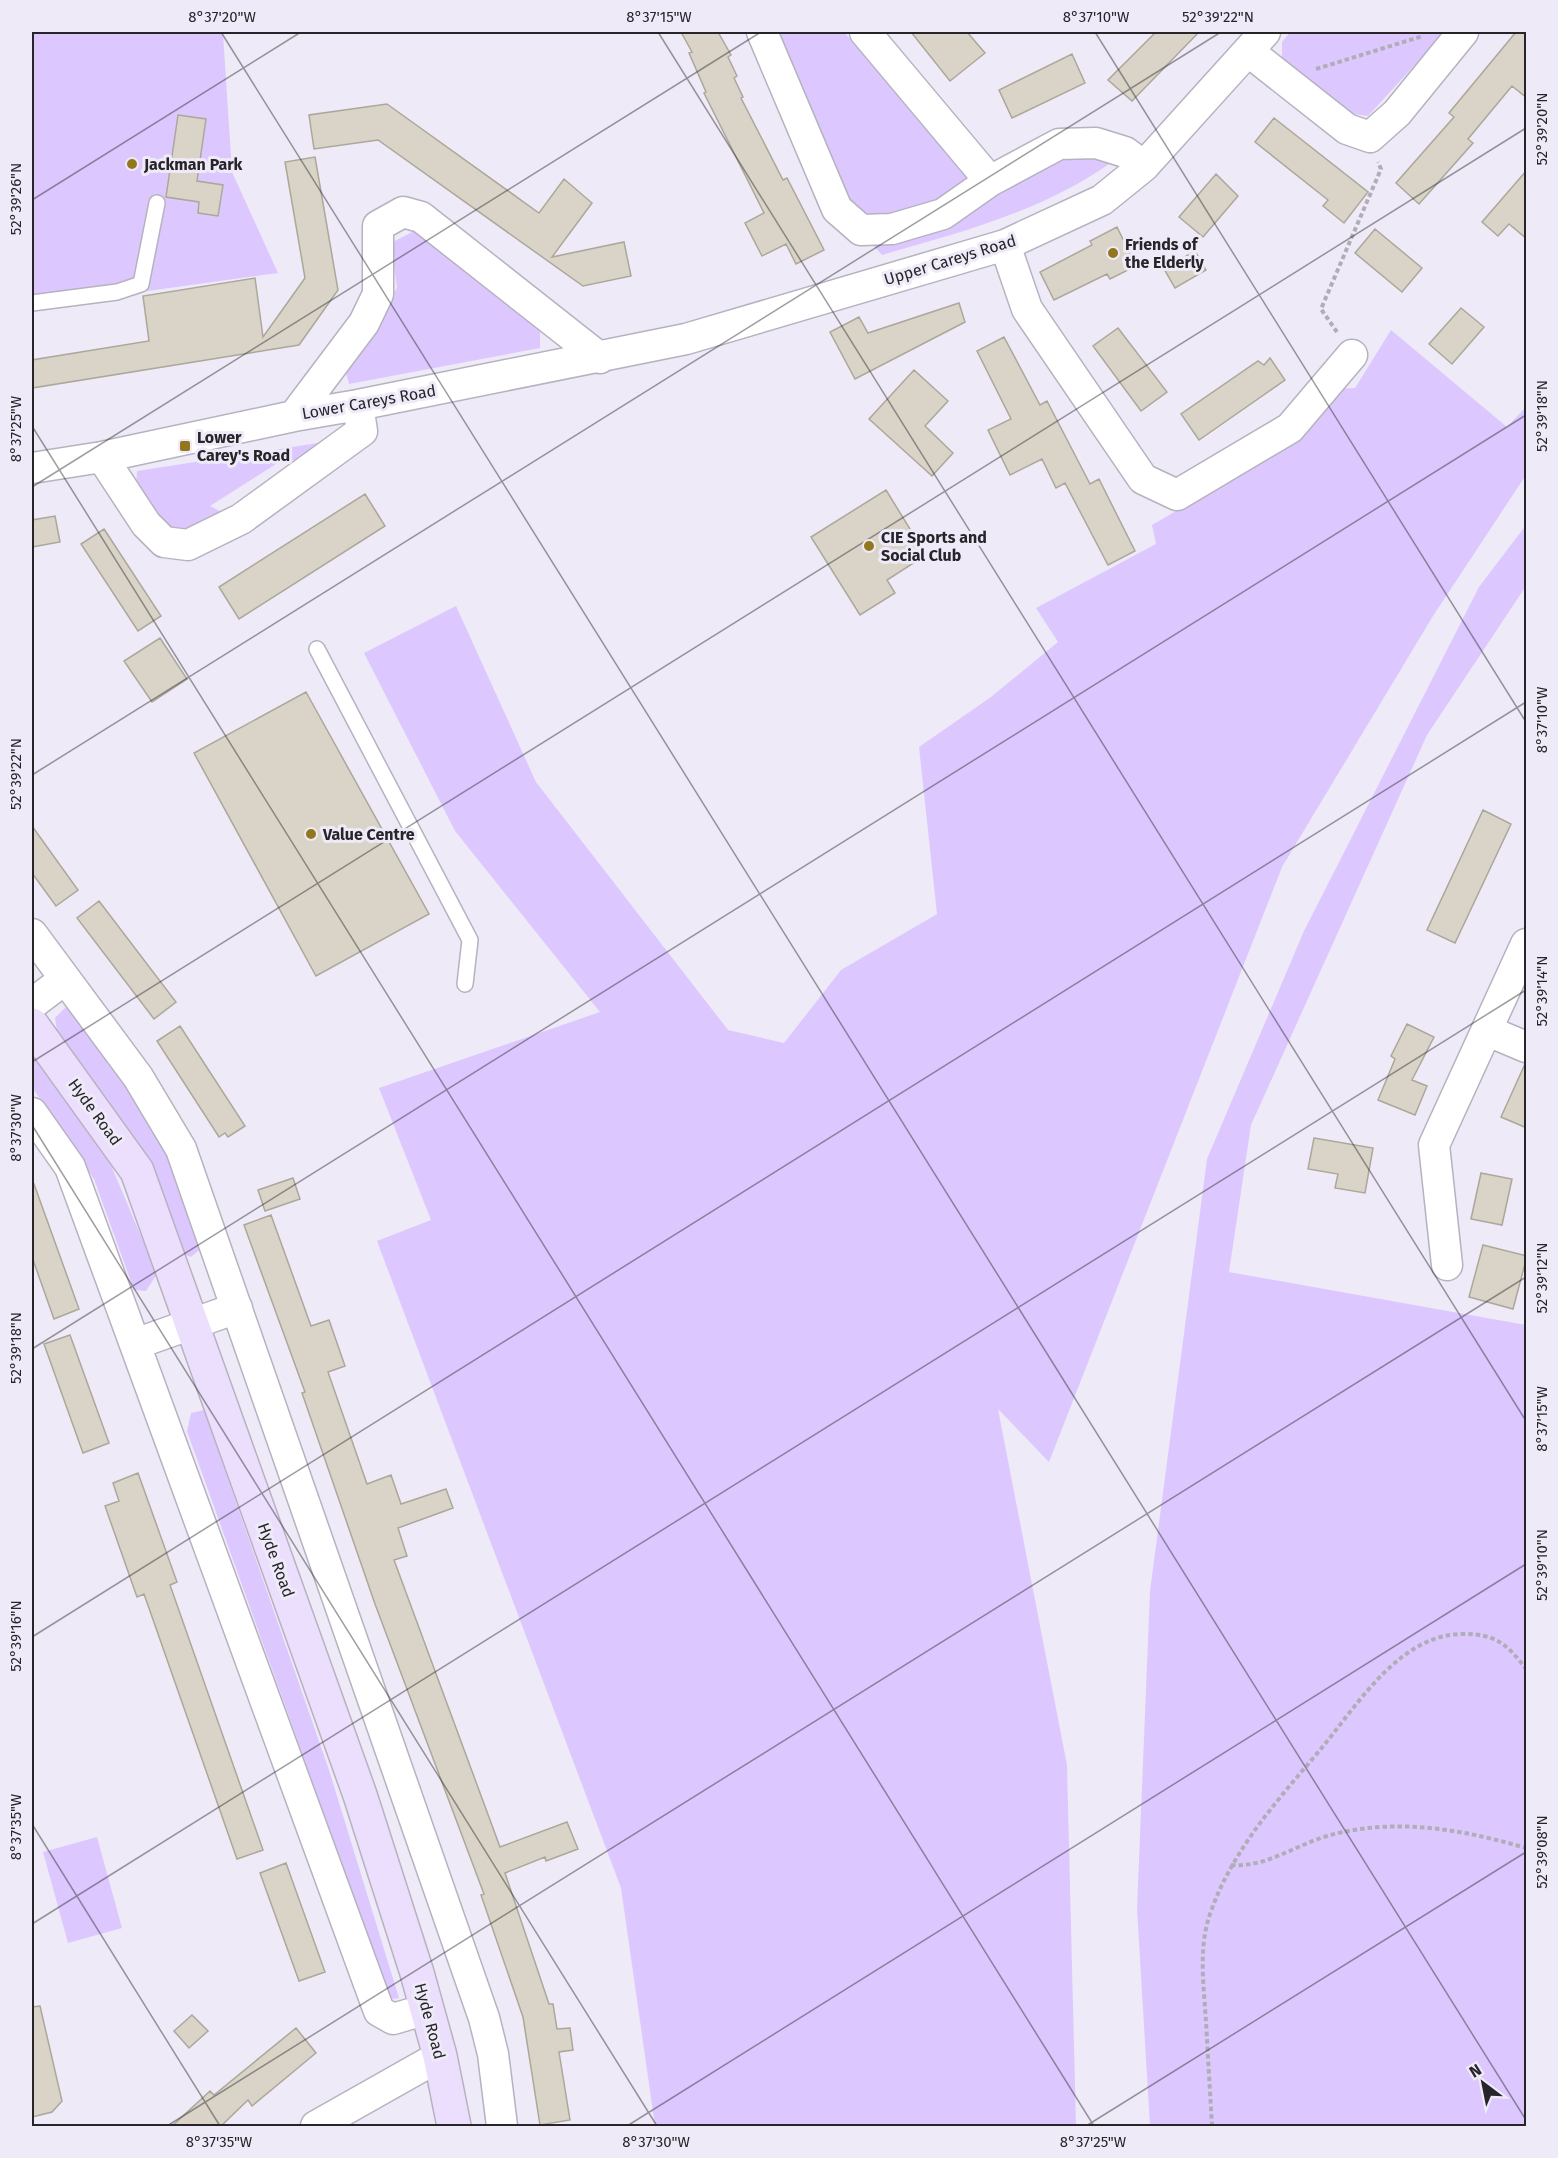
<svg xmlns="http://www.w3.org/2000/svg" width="1558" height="2158" font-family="'Fira Sans',sans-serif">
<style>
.green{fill:#dcc8ff}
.building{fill:#d9d4c7;stroke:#aca79b;stroke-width:1.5}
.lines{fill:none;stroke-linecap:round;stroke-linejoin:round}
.lane-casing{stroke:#b6b2bf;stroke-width:18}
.street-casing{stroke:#b6b2bf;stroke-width:33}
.secondary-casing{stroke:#b6b2bf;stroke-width:36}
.path{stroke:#b1adb7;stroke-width:4;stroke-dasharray:4.5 3;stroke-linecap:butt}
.lane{stroke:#fff;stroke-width:15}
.street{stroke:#fff;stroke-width:30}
.secondary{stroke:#ebdffd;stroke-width:33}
.ticks{fill:none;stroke:#27252a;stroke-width:1.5;stroke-opacity:0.45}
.poi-dot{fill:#93771e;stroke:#efeaf7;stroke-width:2}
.labels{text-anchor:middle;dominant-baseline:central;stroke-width:6;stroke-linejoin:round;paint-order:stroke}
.poi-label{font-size:16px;font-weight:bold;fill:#27252a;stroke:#efeaf7;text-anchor:start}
.street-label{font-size:16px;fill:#27252a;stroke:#efeaf7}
.neatline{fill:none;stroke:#27252a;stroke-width:2}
.ticks-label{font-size:15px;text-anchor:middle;fill:#27252a}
</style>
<rect width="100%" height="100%" fill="#efeaf7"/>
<path class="green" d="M32,32h195l-4,2 9,138 46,101 -246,34z
M779,32h65l123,143c-15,29 -63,37 -92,48l-25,-20z
M1290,32h155l-77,84 -15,-2 -71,-56v-16z
M1081,155l31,7c-69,49 -150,70 -230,93l-9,-10 72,-21 100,-60z
M414,231l126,96v21l-191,36 -4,-15 52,-81 -6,-45z
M1391,330l116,97 19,-20v68l-93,141 -151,251 -233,595 -51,-53 69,356 9,361h-421l-34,-238 -244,-647 54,-21 -52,-132 221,-76 -145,-181 -91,-178 92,-47 80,176 192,248 56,13 57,-73 96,-56 -18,-167 72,-50 67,-55 -22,-34 120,-64 -4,-19 126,-73 59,-63 18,-1z
M318,443l2,19 -11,6 -22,-11 -77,49 21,11 -60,20 -35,-49 1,-17z
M1526,525v61l-99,149 -176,390 -22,147 297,53v801h-376l-13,-217 13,-318 57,-432 97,-228 175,-344z
M71,1002l94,131 39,113 -13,11 -10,-4 -39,-99 -85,-123 -2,-13z
M32,1046l73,105 52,123 -11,17 -12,-1 -40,-111 -62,-92z
M204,1410l125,360 70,228 -7,1 -5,-8 -200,-560 4,-18z
M97,1837l25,91 -54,15 -25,-91z"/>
<path class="building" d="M681,32h37l13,23 -3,2 9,19 -3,2 9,19 -2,1 42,82 4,-2 37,72 -28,14 -10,-20 -24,12 -17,-33 19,-10 -60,-120 2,-1 -17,-39 3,-1z
M911,32h56l18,21 -35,28z
M1156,32h43l-67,69 -24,-21z
M1516,32h11v66l-15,-12 -44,53 5,4 -54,61 -23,-21 58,-66 -5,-4z
M1072,54l13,29 -73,35 -13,-28z
M387,104l152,109 25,-34 28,24 -40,54 72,-15 7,34 -48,10 -205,-146 -64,9 -5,-34z
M178,115l28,4 -9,62 26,4 -5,31 -20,-3 1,-11 -33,-5z
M1274,118l94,74 -24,31 -21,-17 5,-6 -73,-58z
M315,157l23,133 -39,55 -267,43v-28l117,-19 -6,-45 112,-18 8,59 42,-59 -20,-116z
M1527,170v69l-18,-15 -11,12 -16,-14z
M1216,174l22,22 -35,41 -24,-20z
M1117,227l19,39 -26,13 -3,-5 -53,26 -14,-28 52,-27 -2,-4z
M1375,229l47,39 -20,24 -47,-39z
M1195,251l11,19 -31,18 -11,-19z
M959,303l6,19 -110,57 -25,-47 29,-15 9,16z
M1461,308l23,19 -32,37 -23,-20z
M1118,328l49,64 -26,19 -48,-65z
M1004,337l36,68 7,-4 43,83 9,-5 36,72 -27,14 -43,-82 -9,5 -14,-29 -32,16 -22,-45 23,-11 -34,-68z
M1270,358l15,22 -86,60 -18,-26 77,-53 6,4z
M914,370l34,31 -23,25 28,27 -21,23 -63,-57z
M886,490l40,65 -39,25 8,13 -35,22 -49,-78z
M365,494l20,32 -146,93 -20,-32z
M55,516l5,26 -28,5v-27z
M104,529l57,87 -23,15 -57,-87z
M160,638l27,41 -35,23 -28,-41z
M306,692l123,222 -113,62 -122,-223z
M1483,810l28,14 -56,119 -28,-13z
M32,826l46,64 -22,16 -24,-33z
M99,901l77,101 -22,17 -77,-101z
M1407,1024l27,13 -22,43 15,6 -12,29 -37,-15 17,-41 -4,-3z
M180,1026l65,100 -17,11 -3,-4 -6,4 -62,-96z
M1525,1064h2v64l-26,-11z
M1314,1138l59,10 -8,45 -30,-5 3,-14 -30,-5z
M1481,1173l31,6 -10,46 -31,-6z
M293,1178l7,21 -35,12 -7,-21z
M32,1184h2l45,125 -25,10 -22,-62z
M271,1215l40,111 18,-6 16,46 -17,6 39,112 24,-9 10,29 45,-15 7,19 -55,20 9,28 -13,4 106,287 67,-25 11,27 -32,12 -1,-4 -40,16 44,131h4l4,25 13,-1 3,22 -14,2 11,68 -30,5 -17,-108 -42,-122 3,-1 -109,-290 -73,-211 3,-1 -61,-167z
M1483,1245l44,11 -14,53 -44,-12z
M70,1335l39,108 -26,10 -39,-109z
M138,1473l39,109 -7,3 93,265 -26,9 -93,-265 -7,3 -32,-91 14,-5 -6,-18z
M286,1863l39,109 -26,9 -39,-108z
M40,2006l22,95 -10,11 -20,5v-110z
M192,2015l16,16 -19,17 -15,-17z
M296,2028l20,25 -64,53 -4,-6 -28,27h-49l39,-36 4,4z"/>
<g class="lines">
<g class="lane-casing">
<path id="lane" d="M32,303l85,-11 24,-8 16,-81
M317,649l153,291 -5,44"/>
</g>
<g class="street-casing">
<path id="street" d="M762,32l75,177 24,21 31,-1 51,-15 47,-33 69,-37 37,-1 29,9 19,14
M865,32l125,149
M1248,51l99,78 23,8 27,-24 66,-81
M1005,245l22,64 116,170 34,16 113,-67 62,-73
M294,416l70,-93 14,-29v-68l25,-14 18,5 179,141
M102,457l44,67 18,18 24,3 53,-26 121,-88 -4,-26
M32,468l70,-11 192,-41 64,-11 328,-66 319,-94 97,-45 42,-34 121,-134
M32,934l106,143 43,72 303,869 9,36 9,72
M32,1004l33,-25
M1488,1031l38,16
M32,1113l38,54 309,844 14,8 17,-5
M1447,1265l-13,-120 92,-201
M135,1344l102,-36
M316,2126l124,-70"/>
</g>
<g class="secondary-casing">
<path id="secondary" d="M32,1025l105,146 223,624 57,178 23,83 14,70"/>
</g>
<path class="path" d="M1316,69l107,-33
M1337,332l-16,-23 60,-140 -3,-7
M1231,1865c34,3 65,-20 96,-29 67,-19 134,-7 199,12
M1212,2126c-2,-34 -4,-69 -6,-104 -2,-34 -8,-74 4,-108 22,-64 67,-113 110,-164 37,-44 79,-116 143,-116 33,0 44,10 63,35"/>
<use href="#lane" class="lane"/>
<use href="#street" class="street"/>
<use href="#secondary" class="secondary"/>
</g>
<path class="ticks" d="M221,32l1305,2088M658,32l868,1389M1095,32l431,690M32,200l269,-168M32,426l1062,1700M32,487l729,-455M32,775l1189,-743M32,1062l1494,-934M32,1125l625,1001M32,1349l1494,-934M32,1637l1494,-935M32,1824l188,302M32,1924l1494,-934M167,2126l1359,-849M627,2126l899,-562M1086,2126l440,-274"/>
<g class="poi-dot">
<circle cx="132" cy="164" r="6"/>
<circle cx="1113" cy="253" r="6"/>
<rect x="179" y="440" width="12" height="12" rx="3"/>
<circle cx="869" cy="546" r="6"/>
<circle cx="311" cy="834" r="6"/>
</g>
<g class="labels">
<g class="poi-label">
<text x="144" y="164">Jackman Park</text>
<text x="1125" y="244">Friends of<tspan x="1125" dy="18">the Elderly</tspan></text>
<text x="197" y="437">Lower<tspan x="197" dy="18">Carey's Road</tspan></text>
<text x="881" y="537">CIE Sports and<tspan x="881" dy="18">Social Club</tspan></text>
<text x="323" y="834">Value Centre</text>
</g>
<g class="street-label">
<text transform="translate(950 260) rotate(-17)">Upper Careys Road</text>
<text transform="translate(369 402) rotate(-10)">Lower Careys Road</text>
<text transform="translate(95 1112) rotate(54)">Hyde Road</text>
<text transform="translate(276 1560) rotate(70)">Hyde Road</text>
<text transform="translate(430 2021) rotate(75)">Hyde Road</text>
</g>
</g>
<rect width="1558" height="2158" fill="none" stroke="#efeaf7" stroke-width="66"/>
<g transform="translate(1483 2083) rotate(328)" stroke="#efeaf7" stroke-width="4.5" paint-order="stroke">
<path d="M0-4.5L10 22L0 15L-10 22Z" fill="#27252a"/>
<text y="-9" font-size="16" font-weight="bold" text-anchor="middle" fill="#27252a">N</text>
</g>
<rect x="33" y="33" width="1492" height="2092" class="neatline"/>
<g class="ticks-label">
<text x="222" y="22">8°37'20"W</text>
<text x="659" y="22">8°37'15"W</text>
<text x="1096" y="22">8°37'10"W</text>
<text x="1218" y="22">52°39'22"N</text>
<text transform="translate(1542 129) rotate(-90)" y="5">52°39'20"N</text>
<text transform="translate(16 199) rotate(-90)" y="5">52°39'26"N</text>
<text transform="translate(1542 416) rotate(-90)" y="5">52°39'18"N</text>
<text transform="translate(16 429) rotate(-90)" y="5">8°37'25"W</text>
<text transform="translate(1542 720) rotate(-90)" y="5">8°37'10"W</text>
<text transform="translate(16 774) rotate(-90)" y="5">52°39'22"N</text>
<text transform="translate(1542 991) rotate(-90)" y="5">52°39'14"N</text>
<text transform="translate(16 1128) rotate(-90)" y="5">8°37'30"W</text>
<text transform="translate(1542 1278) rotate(-90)" y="5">52°39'12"N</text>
<text transform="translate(16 1348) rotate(-90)" y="5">52°39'18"N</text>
<text transform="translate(1542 1419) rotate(-90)" y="5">8°37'15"W</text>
<text transform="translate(1542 1565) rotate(-90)" y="5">52°39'10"N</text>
<text transform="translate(16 1636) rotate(-90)" y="5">52°39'16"N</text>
<text transform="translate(16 1827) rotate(-90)" y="5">8°37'35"W</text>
<text transform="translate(1542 1852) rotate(-90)" y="5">52°39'08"N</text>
<text x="219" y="2147">8°37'35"W</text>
<text x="656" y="2147">8°37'30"W</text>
<text x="1093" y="2147">8°37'25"W</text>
</g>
</svg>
